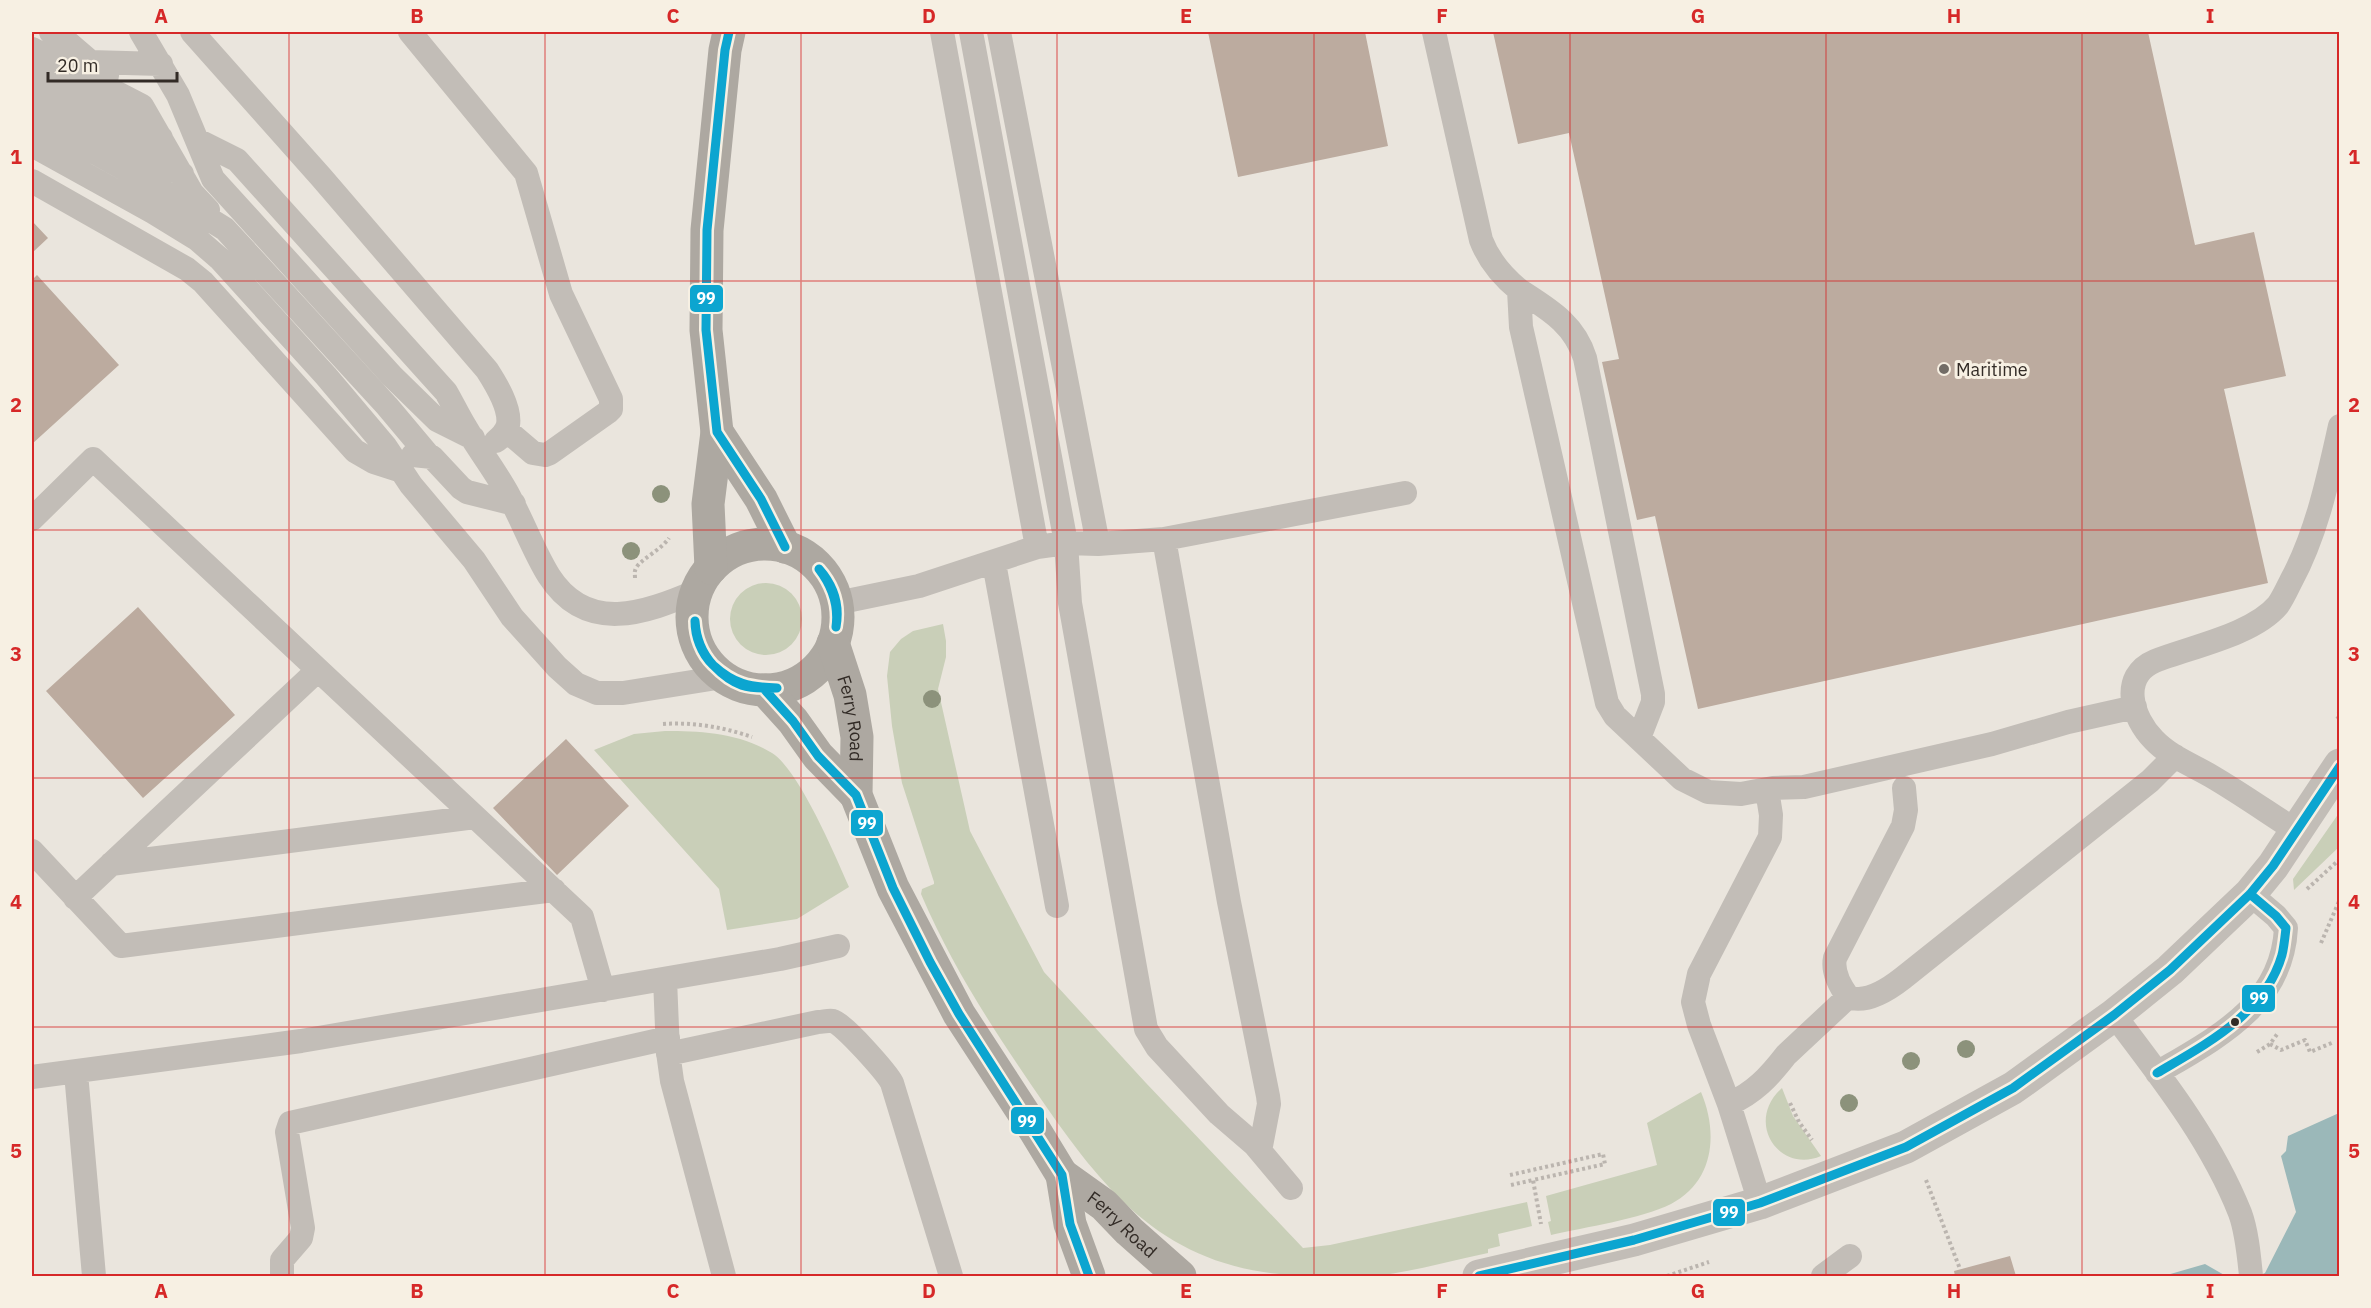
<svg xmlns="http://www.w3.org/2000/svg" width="2371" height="1308" font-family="'IBM Plex Sans',sans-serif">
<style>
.green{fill:#c9cfb8}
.water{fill:#9bb8b9}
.building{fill:#bcab9f}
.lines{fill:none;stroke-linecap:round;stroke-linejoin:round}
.path{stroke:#bbb5af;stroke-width:4;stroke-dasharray:3 3;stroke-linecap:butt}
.service{stroke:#c2bdb7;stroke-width:24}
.tertiary{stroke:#c2bdb7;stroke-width:33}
.trunk{stroke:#ada8a1;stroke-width:33}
.bus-1-casing{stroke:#f7f0e3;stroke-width:14}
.bus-1{stroke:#0ca5d0;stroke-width:9}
.tree{fill:#8c927b}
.grid{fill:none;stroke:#d62828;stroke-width:1.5;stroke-opacity:0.55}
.poi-dot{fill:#726c66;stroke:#f7f0e3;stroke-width:2}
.bus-dot{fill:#322b26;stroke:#f7f0e3;stroke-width:2}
.labels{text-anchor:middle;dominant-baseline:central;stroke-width:6;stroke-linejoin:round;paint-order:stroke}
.poi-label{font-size:18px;fill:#322b26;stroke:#f7f0e3;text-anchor:start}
.street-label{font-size:18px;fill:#322b26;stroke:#f7f0e3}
.line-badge{stroke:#f7f0e3;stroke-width:2}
.badge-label{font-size:16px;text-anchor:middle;font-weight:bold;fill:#fff}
.neatline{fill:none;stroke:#d62828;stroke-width:2}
.grid-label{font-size:20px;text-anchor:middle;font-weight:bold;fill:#d62828}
</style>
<rect width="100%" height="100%" fill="#eae5dd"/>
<path class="green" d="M730 619a36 36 0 1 1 72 0a36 36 0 1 1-72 0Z
M943,624l3,17v16l-8,32 32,142 74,141 102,111 157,165 27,-3 197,-43 5,24 -34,8 2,12 -12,3v4c-37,8 -74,18 -111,23 -19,3 -40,0 -59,0 -148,0 -209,-77 -286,-190 -44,-65 -80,-120 -111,-192l1,-5 12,-5v-2l-32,-99 -10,-57 -5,-50 3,-24 11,-13 12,-8z
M665,731c36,0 75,2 107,22 27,17 63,102 77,134l-52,32 -70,11 -8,-41 -125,-139 40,-16z
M2339,813v34l-45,43 -1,-11z
M1782,1088l11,28 28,40c-42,18 -77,-34 -39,-68z
M1701,1092c17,40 14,89 -30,112 -30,15 -86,23 -120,31l-3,-13 3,-1 -5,-25 111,-31 -10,-42z"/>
<path class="water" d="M2339,1113v163h-81l7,-3 31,-61 -15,-56 5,-5 2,-15z
M2205,1264l21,12h-60l1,-1z"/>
<path class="building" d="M1208,32h157l23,114 -150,31z
M1493,32h655l47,213 59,-13 32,144 -62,13 44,194 -570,126 -43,-193 -18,4 -35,-158 17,-3 -50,-226 -51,11z
M32,221l16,17 -16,15z
M37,275l82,90 -87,79v-164z
M138,607l97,108 -92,83 -97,-107z
M566,739l63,67 -72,69 -64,-67z
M2010,1256l6,20h-61l-1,-5z"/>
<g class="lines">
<path class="path" d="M635,578c0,-4 -1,-6 1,-10 5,-9 25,-18 33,-30
M2340,711l-3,5 3,4
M663,724c30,-2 60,3 89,13
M2307,889l33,-30
M2321,943l19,-44
M2270,1044l11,6 24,-10 5,12 24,-10
M2257,1052l13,-8 8,-11
M1790,1103l9,19 13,18
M1510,1175l93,-21 2,10 -72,16 8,44
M1926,1180l34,89
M1511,1185l22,-5
M1667,1276l42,-14"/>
<path class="service" d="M51,32l14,8 42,36
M141,32l37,63 35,84 179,197 45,44 36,18
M192,32l129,145 166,193c9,14 24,38 21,55 -2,7 -7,12 -12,16
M410,32l116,141 35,121 50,105v10l-3,3 -58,41 -5,2 -12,-2 -27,-23
M942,32l95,515
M971,32l95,511 4,60 76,426 11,18 62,67 36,31 36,43
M999,32l99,512
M1434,32l47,208c8,21 21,36 38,50l2,37 86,376 8,13 67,63 26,13 33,2 32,-6 31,-1 188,-43 76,-22 67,-15
M32,49l110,57 50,87 16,17
M90,62l71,2
M32,74l129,64
M32,97l150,77
M32,120c66,32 131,70 193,109l162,177 42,50
M197,140l40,20 209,232c7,12 13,25 20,36 14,24 31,45 44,70 14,26 24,54 39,78 38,59 96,37 148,15
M32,145l121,67 44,27 23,20 106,117 59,70 26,39 63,75 38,57 45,50 19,17 21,9h26l100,-16
M32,181l155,88 16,13 152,169 19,11 28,9
M1519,290c29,19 55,33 66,68l68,336v8l-14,36
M413,455l19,2 29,31 6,4 47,12
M32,519l61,-60 489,458 21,73
M1164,539l65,363 39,194 1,8 -9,47
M994,563l63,343
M837,603l82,-17 118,-39 29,-4 32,1 66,-5 241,-46
M2295,830c-28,-18 -55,-37 -84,-54 -19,-11 -42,-20 -57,-36 -22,-22 -35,-64 1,-79 35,-14 98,-26 123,-56 5,-7 9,-16 13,-24 26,-48 37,-102 49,-155
M32,851l89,95 433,-56
M111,864l364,-47
M75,898l243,-228
M665,979l3,73 4,29 52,195
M1848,997c-8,-11 -16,-25 -13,-39l68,-132 3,-16 -2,-22
M2114,1015c47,62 97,125 126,198 7,19 9,43 11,63
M668,1054l150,-32c5,0 11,-2 15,-1 10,2 54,52 59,62l59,193
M76,1073l18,203
M2157,1073c59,-35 125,-67 129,-145l-10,-12 -26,-22
M32,1077l269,-36 479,-82 58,-13
M1729,1104c25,-11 40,-27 57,-49l62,-58c18,7 41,-8 55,-19l247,-197 25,-25
M1760,1203l-31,-99 -30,-79 -6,-23 6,-28 71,-137 1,-22 -4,-25
M282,1276v-16l19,-22 2,-10 -16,-96 3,-9 378,-85
M1823,1276l27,-20"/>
<path class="tertiary" d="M1479,1276l155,-36 126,-37 146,-56 107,-59 101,-73 56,-45 80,-76 23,-28 67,-101"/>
<g class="trunk">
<path d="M717,432l44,67 24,48"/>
<circle cx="765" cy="617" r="73"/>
<path d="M711,568l-3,-64 9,-72 -11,-102 1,-100 18,-180 4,-18"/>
<path id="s1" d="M833,643l17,52 7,42 -1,58 37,93 66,126 75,115 28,46 8,49 19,52"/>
<path d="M765,690l28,31 25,35 38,39"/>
<path id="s2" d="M1062,1175l42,30 25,26 51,45"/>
</g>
<g class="bus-1-casing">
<path id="bus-1" d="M729,32l-4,18 -18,180 -1,100 11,102 44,67 24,48
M819,569c15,17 21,36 17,58
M819,569c13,17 20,36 17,58
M695,621c1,16 7,32 18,44
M695,621c0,15 6,33 18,44
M713,665c21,19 36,22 64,23
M713,665c21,22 34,24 64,23
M765,690l28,31 25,35 38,39 37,93 37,74 29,52 103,161 8,49 19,52
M2157,1073c49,-29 108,-59 125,-118 2,-8 3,-18 4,-27l-10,-12 -26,-22
M1479,1276l155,-36 126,-37 146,-56 107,-59 101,-73 56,-45 80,-76 23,-28 67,-100"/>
</g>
<use href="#bus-1" class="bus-1"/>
</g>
<g class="tree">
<circle cx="661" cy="494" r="9"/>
<circle cx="631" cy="551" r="9"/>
<circle cx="932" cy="699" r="9"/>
<circle cx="1966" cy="1049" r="9"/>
<circle cx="1911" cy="1061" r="9"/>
<circle cx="1849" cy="1103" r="9"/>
</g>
<path class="grid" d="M289,32v1244M545,32v1244M801,32v1244M1057,32v1244M1314,32v1244M1570,32v1244M1826,32v1244M2082,32v1244M32,281h2308M32,530h2308M32,778h2308M32,1027h2308"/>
<circle class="poi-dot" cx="1944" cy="369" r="6"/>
<circle class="bus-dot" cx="2235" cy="1022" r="5"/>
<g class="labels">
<g class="poi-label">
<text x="1956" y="369">Maritime</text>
</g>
<g class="street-label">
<text stroke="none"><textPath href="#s1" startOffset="78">Ferry Road</textPath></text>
<text stroke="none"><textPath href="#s2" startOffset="78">Ferry Road</textPath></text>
</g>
</g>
<g class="line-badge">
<rect x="689" y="284" width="35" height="29" rx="6" fill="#0ca5d0"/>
<rect x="850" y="809" width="34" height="28" rx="6" fill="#0ca5d0"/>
<rect x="2241" y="984" width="35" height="29" rx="6" fill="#0ca5d0"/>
<rect x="1010" y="1106" width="35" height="29" rx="6" fill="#0ca5d0"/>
<rect x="1712" y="1198" width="34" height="29" rx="6" fill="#0ca5d0"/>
</g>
<g class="badge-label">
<text x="706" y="304">99</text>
<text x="867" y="829">99</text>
<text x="2259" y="1004">99</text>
<text x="1027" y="1127">99</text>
<text x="1729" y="1218">99</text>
</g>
<rect width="2371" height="1308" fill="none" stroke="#f7f0e3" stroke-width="66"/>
<path d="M48 72v9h129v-9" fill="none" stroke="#322b26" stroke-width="3"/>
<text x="57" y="72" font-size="18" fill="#322b26" stroke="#f7f0e3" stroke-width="4.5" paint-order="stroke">20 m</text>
<rect x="33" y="33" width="2305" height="1242" class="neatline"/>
<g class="grid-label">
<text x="161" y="23">A</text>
<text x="417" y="23">B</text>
<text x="673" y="23">C</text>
<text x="929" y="23">D</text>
<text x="1186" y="23">E</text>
<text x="1442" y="23">F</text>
<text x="1698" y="23">G</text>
<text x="1954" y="23">H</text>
<text x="2210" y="23">I</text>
<text x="16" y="164">1</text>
<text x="2354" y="164">1</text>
<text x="16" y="412">2</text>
<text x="2354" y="412">2</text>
<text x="16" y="661">3</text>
<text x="2354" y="661">3</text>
<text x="16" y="909">4</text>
<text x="2354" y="909">4</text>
<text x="16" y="1158">5</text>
<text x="2354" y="1158">5</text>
<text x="161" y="1298">A</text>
<text x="417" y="1298">B</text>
<text x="673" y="1298">C</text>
<text x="929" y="1298">D</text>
<text x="1186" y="1298">E</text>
<text x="1442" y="1298">F</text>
<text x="1698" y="1298">G</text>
<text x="1954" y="1298">H</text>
<text x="2210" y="1298">I</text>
</g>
</svg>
